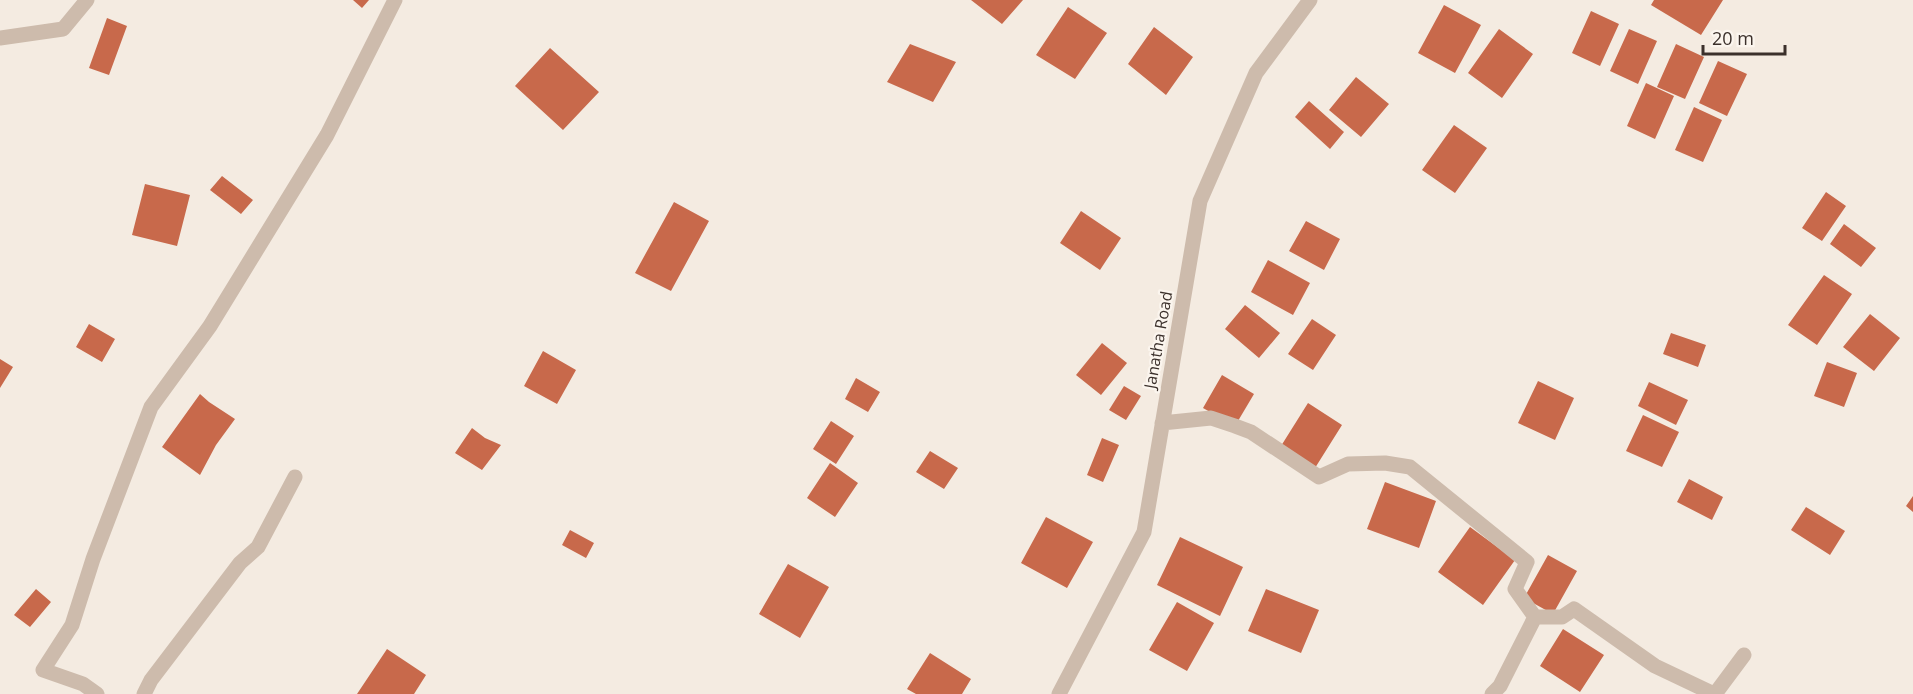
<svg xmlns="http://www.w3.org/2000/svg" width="1913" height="694" font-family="'Open Sans',sans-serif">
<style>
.building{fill:#c8694b}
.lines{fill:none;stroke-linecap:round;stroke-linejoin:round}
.minor{stroke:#cdbbac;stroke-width:15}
.labels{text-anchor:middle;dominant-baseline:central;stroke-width:4.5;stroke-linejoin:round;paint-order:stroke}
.street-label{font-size:16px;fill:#3b302b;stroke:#fbf5ee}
</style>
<rect width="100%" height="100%" fill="#f4ebe1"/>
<path class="building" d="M353,0h16l-7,8z
M971,0h52l-21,24z
M1654,0h69l-22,35 -50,-30z
M1444,5l37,20 -26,48 -37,-20z
M1068,7l39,26 -32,46 -39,-24z
M1591,11l28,13 -19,42 -28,-13z
M107,18l20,8 -18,49 -20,-7z
M1154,27l39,30 -27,38 -38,-31z
M1499,29l34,25 -31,44 -34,-25z
M1629,29l28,12 -19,43 -28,-13z
M910,44l46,18 -23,40 -46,-20z
M1676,44l28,13 -19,42 -28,-12z
M550,48l49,44 -36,38 -48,-44z
M1718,61l29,13 -20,42 -28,-13z
M1356,77l33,27 -28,33 -32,-27z
M1646,83l28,13 -19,43 -28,-13z
M1309,101l35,31 -14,17 -35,-32z
M1694,107l28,13 -19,42 -28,-12z
M1454,125l33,23 -32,45 -33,-23z
M222,176l31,24 -12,14 -31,-24z
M145,184l45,11 -13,51 -45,-11z
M1826,192l20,14 -24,35 -20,-13z
M674,202l35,19 -38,70 -36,-18z
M1081,211l40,27 -21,32 -40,-27z
M1306,221l34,18 -16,31 -35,-19z
M1844,224l32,24 -15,19 -31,-23z
M1268,260l42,23 -17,32 -42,-23z
M1824,275l28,19 -35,51 -29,-20z
M1245,305l35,28 -21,25 -34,-29z
M1870,314l30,24 -26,33 -31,-24z
M1312,319l24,16 -23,35 -25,-16z
M89,324l26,15 -13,23 -26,-15z
M1671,333l35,12 -8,22 -35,-13z
M1102,343l25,20 -26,32 -25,-20z
M543,351l33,19 -19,34 -33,-18z
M0,359l13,8 -13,21z
M1827,362l30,11 -13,34 -30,-11z
M1222,375l32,19 -19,32 -32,-18z
M856,378l24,14 -12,20 -23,-13z
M1538,381l36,17 -19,42 -37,-17z
M1649,382l39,18 -12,25 -38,-19z
M1124,386l17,10 -15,24 -17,-10z
M200,394l9,8 26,17 -19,26 -16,30 -38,-28z
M1308,403l34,22 -27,43 -34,-22z
M1643,415l36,17 -17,35 -36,-16z
M831,421l23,15 -18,28 -23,-15z
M472,428l13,10 16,7 -19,25 -27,-17z
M1102,438l17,7 -16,37 -16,-7z
M930,451l28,17 -14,21 -28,-17z
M830,463l28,20 -23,34 -28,-19z
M1689,479l34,18 -11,23 -35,-18z
M1385,482l51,19 -17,47 -52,-19z
M1913,496v16l-7,-6z
M1806,507l39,24 -15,24 -39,-25z
M1046,517l47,25 -26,46 -46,-25z
M1470,527l45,33 -32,45 -45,-33z
M570,530l24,13 -8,15 -24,-13z
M1180,537l63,30 -23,49 -63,-31z
M1548,555l29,16 -24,43 -29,-16z
M788,564l41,23 -29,51 -41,-24z
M36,589l15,13 -21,25 -16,-12z
M1266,589l53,21 -18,43 -53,-22z
M1177,602l37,21 -27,48 -38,-21z
M1563,629l41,26 -24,37 -40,-26z
M387,649l39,26 -12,19h-57z
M930,653l41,26 -9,15h-46l-9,-5z"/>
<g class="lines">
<path class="minor" d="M0,38l63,-9 24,-29
M1162,423l49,-5 24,8 16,6 68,45 29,-13 37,-1 25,4 117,95 -12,27 20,28 -35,69 -8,8
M1535,617h27l12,-8 81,57 59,28
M97,694l-14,-10 -40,-14 29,-45 21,-66 58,-152 59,-81 117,-191 68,-135
M144,694l7,-14 89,-117 18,-16 37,-70
M1059,694l85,-162 56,-331 56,-128 54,-73
M1715,694l29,-39"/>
</g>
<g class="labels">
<g class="street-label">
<text transform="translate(1158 340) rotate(-80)">Janatha Road</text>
</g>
</g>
<path d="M1703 45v9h82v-9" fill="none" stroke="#3b302b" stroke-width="3"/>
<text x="1712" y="45" font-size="18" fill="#3b302b" stroke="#fbf5ee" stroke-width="4.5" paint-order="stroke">20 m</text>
</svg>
